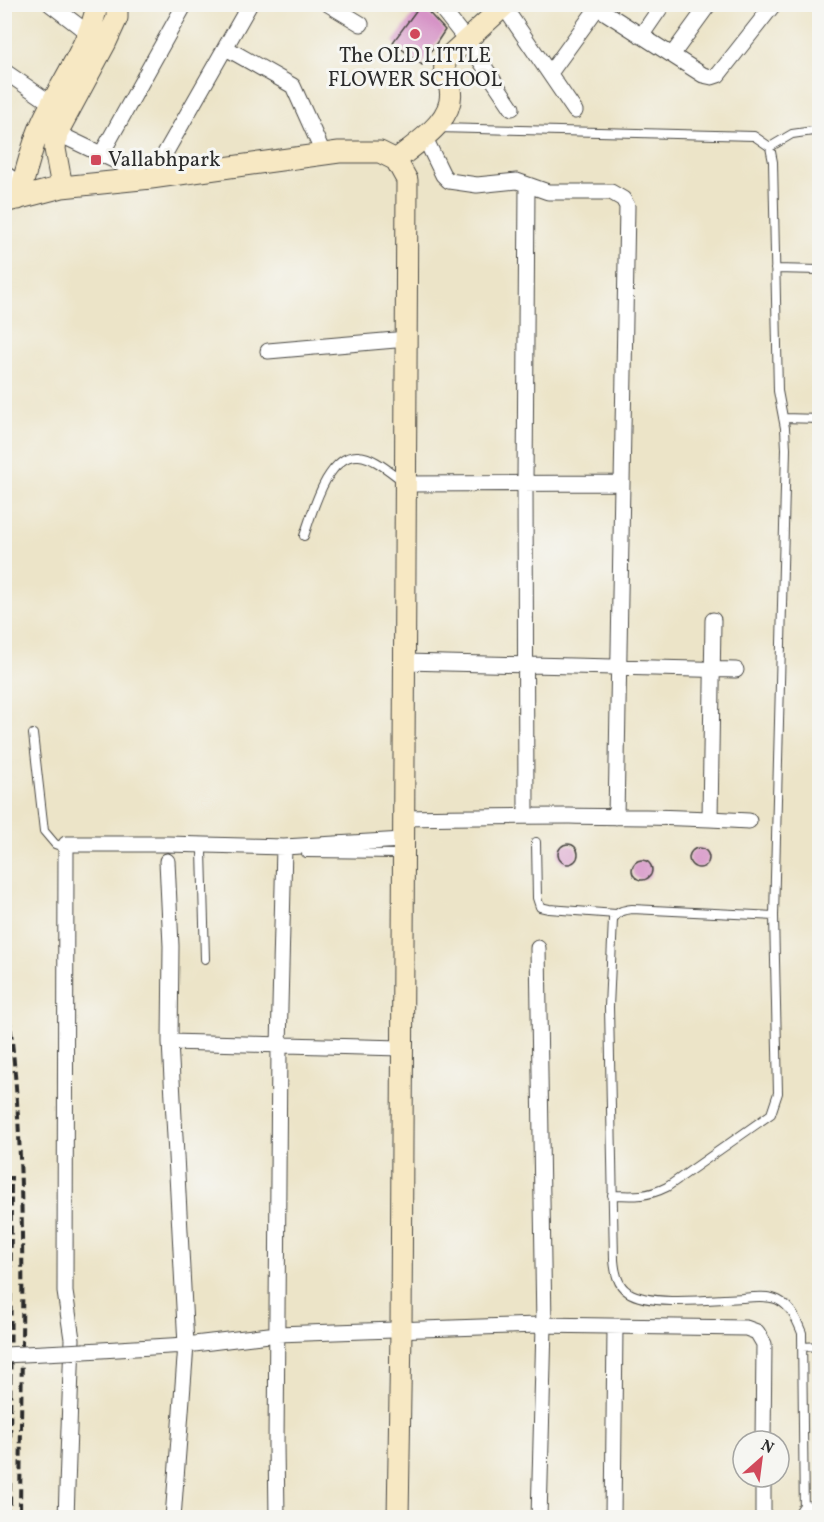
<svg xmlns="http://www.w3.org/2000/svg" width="824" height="1522" font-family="Vollkorn,serif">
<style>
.building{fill:#d693c6}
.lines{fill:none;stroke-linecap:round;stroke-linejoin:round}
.lane-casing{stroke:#484743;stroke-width:10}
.street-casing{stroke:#484743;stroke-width:17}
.secondary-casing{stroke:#484743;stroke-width:23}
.lane{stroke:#fff;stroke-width:8}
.street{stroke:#fff;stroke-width:15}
.secondary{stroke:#f7e8c3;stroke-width:21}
.rail{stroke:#2b2b2b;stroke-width:4;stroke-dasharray:9 4.5;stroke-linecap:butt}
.street-bridge-casing{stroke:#484743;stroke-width:17;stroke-linecap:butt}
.street-bridge{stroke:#fff;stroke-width:15}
.poi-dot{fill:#d1495b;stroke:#f6f6f2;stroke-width:2}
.labels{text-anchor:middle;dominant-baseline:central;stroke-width:6;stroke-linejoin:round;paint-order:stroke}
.poi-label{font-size:21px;fill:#2b2b2b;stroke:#f6f6f2}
</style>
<rect width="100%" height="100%" fill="#f6f6f2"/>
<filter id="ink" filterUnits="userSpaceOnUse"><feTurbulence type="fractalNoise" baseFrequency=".0167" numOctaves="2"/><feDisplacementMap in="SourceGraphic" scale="12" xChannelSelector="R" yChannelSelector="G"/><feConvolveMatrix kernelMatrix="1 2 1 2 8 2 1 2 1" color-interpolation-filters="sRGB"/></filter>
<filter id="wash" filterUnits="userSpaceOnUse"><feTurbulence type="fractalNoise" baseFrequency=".008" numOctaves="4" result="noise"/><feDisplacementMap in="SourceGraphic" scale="24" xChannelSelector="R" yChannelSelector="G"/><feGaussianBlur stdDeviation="1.35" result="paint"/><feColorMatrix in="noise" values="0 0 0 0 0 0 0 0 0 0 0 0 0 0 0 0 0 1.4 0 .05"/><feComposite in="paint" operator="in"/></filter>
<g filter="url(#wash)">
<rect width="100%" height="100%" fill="#ece4c8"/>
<g id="blocks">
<path class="building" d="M421,4l24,26 -23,35 -29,-23z
M558 854a10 10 0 1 1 20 0a10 10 0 1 1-20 0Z
M689 858a10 10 0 1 1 20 0a10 10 0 1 1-20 0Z
M632 870a10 10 0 1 1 20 0a10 10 0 1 1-20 0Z"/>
</g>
</g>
<g filter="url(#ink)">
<use href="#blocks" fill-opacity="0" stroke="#484743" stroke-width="1.5"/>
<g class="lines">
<g class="lane-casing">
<path id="lane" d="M438,128l316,8 16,11 3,15 5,229 7,37 1,21 -12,467 4,177 -7,21 -104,73c-20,10 -33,9 -55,8
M770,147l22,-13 28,-4
M775,269l45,1
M783,418l37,1
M304,536c8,-22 23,-83 55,-80 15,1 31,16 44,25
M33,734l11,97 11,13 11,4
M536,842l1,56 3,9 9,2 67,5
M202,851l3,108
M306,853l96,1
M774,916l-142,-7c-9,1 -14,2 -19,10l-4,88 5,253c1,11 3,25 14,32 22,15 87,7 114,6 11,-1 26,-3 36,2 14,7 19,21 24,33l2,185
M802,1347l18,-1
M804,1505l16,1
M795,1518l9,-13"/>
</g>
<g class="street-casing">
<path id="street" d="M50,4l38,29
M328,4l33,20
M438,4l29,37 45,67
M502,4l73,107
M592,4l111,71 9,2 6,-2 56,-71
M641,36l22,-32
M226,48l67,38 31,69
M672,55l37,-51
M4,71l48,33
M550,73l50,-69
M57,133l94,45 99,-174
M424,136l19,39 6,6 28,4 40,-4 31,11h63l12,7 4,7 -11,611
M102,153l83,-149
M4,173l18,13
M268,351l139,-12
M406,484l216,-1
M405,662l331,8
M526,816l-1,-333 2,-298
M403,818c116,-2 231,-4 346,3
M710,819l3,-199
M167,861l4,85 -1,96 16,303 -13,173
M538,948l6,378 -5,192
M170,1042l231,6
M84,1351l102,-6 91,-11 261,-9 208,3 11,4 7,12 -1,97
M66,1518l6,-179 -7,-47 1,-448h101l117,3 119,-7
M277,1518l-1,-73 3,-399 5,-199
M613,1518l2,-191
M763,1518v-41"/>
</g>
<g class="secondary-casing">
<path id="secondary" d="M396,160c20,-17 60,-40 54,-71 -2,-11 -9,-19 -3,-31l59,-54
M62,187l-7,-38 2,-16 49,-91 11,-24v-14
M18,199c8,-25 13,-52 24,-76 15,-34 50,-83 55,-119
M4,202l58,-15 89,-9 188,-26h41l16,8 11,20 -6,1151 -3,187"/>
</g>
<use href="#lane" class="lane"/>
<use href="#street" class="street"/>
<use href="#secondary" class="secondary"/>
<path class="rail" d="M4,976c26,179 17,361 16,542
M4,1053l4,45
M10,1518l1,-342"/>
<g class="street-bridge-casing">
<path id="street-bridge" d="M4,1355l80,-4"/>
</g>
<use href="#street-bridge" class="street-bridge"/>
</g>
</g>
<g class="poi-dot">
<circle cx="415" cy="34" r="6"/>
<rect x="90" y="154" width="12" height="12" rx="3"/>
</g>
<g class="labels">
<g class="poi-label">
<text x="415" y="56">The OLD LITTLE<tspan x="415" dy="24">FLOWER SCHOOL</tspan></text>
<text x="108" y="160" text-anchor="start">Vallabhpark</text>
</g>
</g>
<rect width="824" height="1522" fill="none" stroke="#f6f6f2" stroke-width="24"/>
<g transform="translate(761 1459) rotate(28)"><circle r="28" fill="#f6f6f2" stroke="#a5a5a2" stroke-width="1.5"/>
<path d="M0-4.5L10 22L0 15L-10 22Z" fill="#d1495b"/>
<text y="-9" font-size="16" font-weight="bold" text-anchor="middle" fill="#2b2b2b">N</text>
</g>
</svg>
